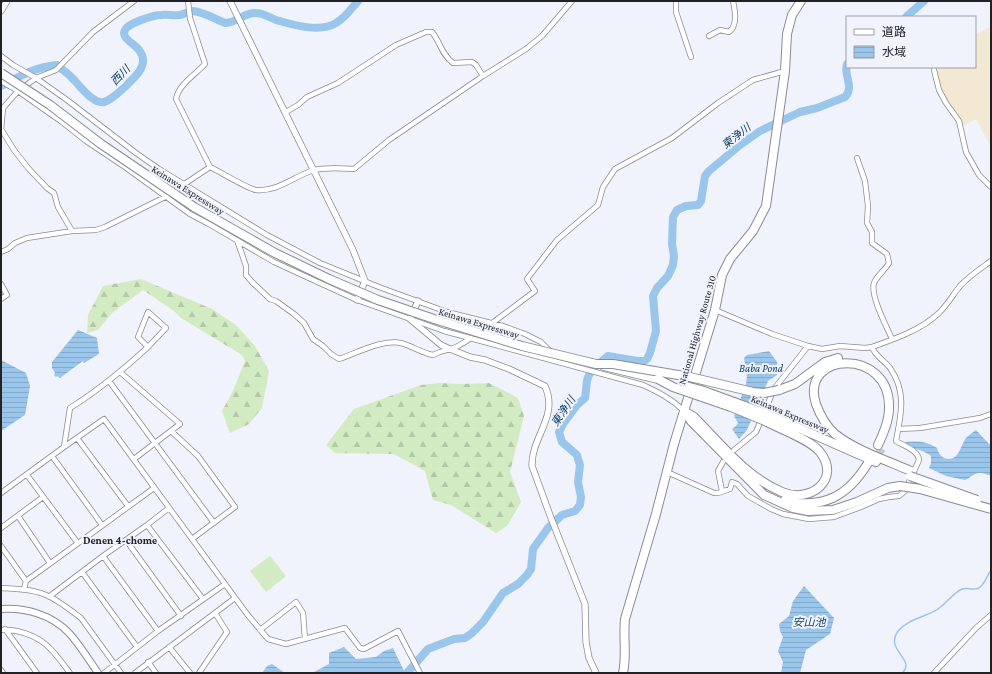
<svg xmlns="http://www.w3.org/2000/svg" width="992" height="674" font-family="'Crimson Pro','Noto Sans JP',serif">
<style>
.education{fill:#f3e8d3}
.forest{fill:url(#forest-firs)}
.garden{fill:#d2ebc2}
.water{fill:url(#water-rules)}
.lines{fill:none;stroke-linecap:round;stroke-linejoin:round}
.stream{stroke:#9ac6ec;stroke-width:1.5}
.river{stroke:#9ac6ec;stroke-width:8}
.motorway-tunnel{stroke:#c7c8d1;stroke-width:8;stroke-dasharray:8 4;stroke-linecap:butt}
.minor-casing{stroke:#8a8c95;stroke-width:6}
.tertiary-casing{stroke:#8a8c95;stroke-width:7}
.secondary-casing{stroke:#8a8c95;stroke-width:8}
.trunk-casing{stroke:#8a8c95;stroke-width:10}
.motorway-casing{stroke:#8a8c95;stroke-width:10}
.minor{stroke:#fff;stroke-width:4.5}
.tertiary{stroke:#fff;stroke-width:5.5}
.secondary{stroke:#fff;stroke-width:6}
.trunk{stroke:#fff;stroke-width:8}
.motorway{stroke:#fff;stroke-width:8}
.motorway-bridge-casing{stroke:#8a8c95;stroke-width:10;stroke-linecap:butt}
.motorway-bridge{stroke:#fff;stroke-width:8}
.labels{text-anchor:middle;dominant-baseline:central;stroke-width:4;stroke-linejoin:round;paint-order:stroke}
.street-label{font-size:10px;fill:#212226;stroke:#f0f2fc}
.water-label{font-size:11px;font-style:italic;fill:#0e4165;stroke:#f0f2fc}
.neighbourhood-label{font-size:11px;font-weight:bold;fill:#212226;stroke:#f0f2fc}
</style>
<defs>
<pattern id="forest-firs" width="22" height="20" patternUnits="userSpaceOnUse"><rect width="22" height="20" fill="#d2ebc2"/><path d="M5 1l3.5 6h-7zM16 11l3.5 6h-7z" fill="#b4c9a7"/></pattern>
<pattern id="water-rules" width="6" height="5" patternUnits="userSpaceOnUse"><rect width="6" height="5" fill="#9ac6ec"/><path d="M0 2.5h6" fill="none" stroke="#84aaca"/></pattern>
</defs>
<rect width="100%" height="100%" fill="#f0f2fc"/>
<path class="education" d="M991,26v119h-1l-14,-26 -13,7 -6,-13 -10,-12 -6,-12 -4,-19 4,-3h34v-32z"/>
<path class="forest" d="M141,279l71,30 24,16 19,21 14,25 -7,37 -13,16 -19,9 -8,-22 11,-20 12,-30 -3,-6 -61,-37 -7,-7 -31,-21 -31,23 -14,17 -11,3 1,-18 15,-29z
M439,383l21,1 29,-1 29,15 6,18 -14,56 11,30 -14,24 -11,7 -45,-28 -18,-5 -8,-29 -31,-17 -59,-1 -9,-8 28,-36 67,-24z"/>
<path class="garden" d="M270,556l16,20 -20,16 -16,-21z"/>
<path class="water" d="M78,330l19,8 2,16 -15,9 -1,-2 -23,17 -3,-2 -1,1 -2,-2 1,-2 -3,-5v-6z
M769,351l8,11v13l-9,6 -21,49 -8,9 -7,-10 4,-3 2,-3 -4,-7 12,-32 1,-8 -3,-18 3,-3z
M1,360l25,13 4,13 -5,29 -24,16z
M976,430l15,16v29c-4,1 -6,-2 -10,-2 -6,-1 -11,5 -16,7l-19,-4 -17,-8 2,-5v-7c-8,-7 -20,-6 -26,-14 14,-1 20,-1 32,6 1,4 3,8 7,10 15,5 16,-12 22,-20 3,-3 7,-6 10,-8z
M804,586l30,32 -4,16 -24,16 -6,23h-19l2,-11 -5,-11 5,-14 -3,-6 -1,-7 10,-8 4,-15z
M344,647l12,12 20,-2 8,-6 9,-3 12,25h-93l17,-9v-11z
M272,664l13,9h-23l5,-7z"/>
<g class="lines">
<path class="stream" d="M902,673c15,-13 -18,-23 -4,-42 10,-12 28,-14 40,-22 8,-5 15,-16 24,-20 5,-2 11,2 17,-1 6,-4 8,-12 12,-18"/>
<path class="river" d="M906,17l18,-16
M1,86c19,-10 34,-19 56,-21 4,4 8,6 12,10 8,6 23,30 35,27 8,-2 16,-11 22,-16 6,-7 17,-15 17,-25 1,-16 -24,-20 -18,-31 3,-7 29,-15 36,-15 6,-1 12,1 18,0 4,0 10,-4 14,-4 11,1 22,8 32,12 11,0 20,-11 31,-10 8,0 14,5 20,7 17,5 45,13 60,3 9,-5 15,-14 22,-22
M407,673l21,-24 26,-10 11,-1 7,-5 11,-11 20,-29 15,-9 9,-9 4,-6 2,-20 15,-21 14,-13 13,-4 5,-6 1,-8 -3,-15 2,-17 -2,-6 -1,-4 -15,-13 -3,-10 4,-8 14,-19 8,-7c1,-6 1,-11 2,-17 2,-11 13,-18 21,-25l29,5h7l3,-2 3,-6 6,-22 -3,-35 4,-8 11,-12 5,-11 1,-9 -2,-12 1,-27 4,-7 9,-4 12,-1 3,-4 4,-25 4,-5 31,-26 20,-14 40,-19 17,-4 28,-11c10,-10 -2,-22 2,-33"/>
<path class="motorway-tunnel" d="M872,466l10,-18"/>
<g class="minor-casing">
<path id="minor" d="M188,1l2,17 15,46c-10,11 -26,20 -29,35l34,68
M676,1v11l15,45
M709,36l11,-6 9,2c9,-7 6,-21 4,-31
M1,56l12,9 23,13 31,22 69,53 23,16 108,66 53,28 59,24 68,25 56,14 22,8 16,8 10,10
M934,70l5,20 7,13 13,18 7,31 13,23 12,12
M1,81l17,10 44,31 24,19 39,26 65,47 19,10 65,38 83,38 87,31 199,54c15,7 29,14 41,26
M286,112l12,-7 9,-8 31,-14 58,-38 30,-13h6c9,11 9,22 21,31l19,-1 4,3 7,11
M1,129l13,21 14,18 19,20 7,5 4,14 14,24
M1,130l2,-22 15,-17 18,-13 20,-8 37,-38 41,-31
M857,158l8,23 3,25 -1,17 5,9v11l15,11 2,9c-4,7 -12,13 -15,20 -4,13 13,44 18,56
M237,240l9,26v9l6,7 18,17 6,2 18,13 10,9 9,16 10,7 8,8 8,5c18,-6 43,-20 62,-16 11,3 21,10 32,12 7,-4 10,-4 18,-6 7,-2 14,-7 20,-11
M1,252l7,-3 7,-6 12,-5 45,-7 24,-1 9,-3 60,-30 45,-30c9,4 38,22 46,23 22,2 38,-14 58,-20 12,-3 27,-2 40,-1l35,-29 94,-64 43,-27 16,-13 30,-35
M1,284l6,11 -6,4
M148,312l18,16 -18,19 -10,-10z
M479,333l56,-42 -8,-12 30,-39 41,-35 5,-18 12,-18 57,-31 46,-35 35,-23 32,-9
M872,347c23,-8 49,-17 67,-34 8,-8 14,-18 21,-27 9,-10 20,-17 31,-25
M120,372l60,52 -46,35
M109,381l105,142
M898,429l22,-1 60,-10 11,-4
M171,431l27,25 37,51 -43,32
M77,438l51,68
M64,447l6,-39c29,-18 53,-38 78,-61
M734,450l22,-18 18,-43 34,-43
M52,456l50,69
M667,472l47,21h4l12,-4 2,-7 5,2 11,12 23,13 12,5 26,5 25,-2 27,-10 18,-8 10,-2 10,-1 6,-5 14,-31c-1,-10 -15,-14 -23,-19 5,-26 11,-49 -6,-73 -5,-7 -15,-12 -18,-21l-7,1 -25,-2 -18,3 -14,-3 -36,-12 -57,-24
M27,475l50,67
M722,491l-4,-20 5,-9
M1,493l63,-46 40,-28 143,195 21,25 18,5 59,-16 15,20 4,1 34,-18 22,42
M18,516l32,47
M147,525l56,74
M1,528l42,-31
M126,540l55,76
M1,546l25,35
M103,556l55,75
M82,572l55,75
M1,588c16,1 34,1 49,9 9,4 23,15 31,21l40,55
M24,589l2,-8 128,-93
M50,596l53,-40 44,-31 22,-17
M5,629l32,44
M1,630c5,-1 10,0 16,1 28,6 37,21 53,42
M260,630l36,-28 7,11 2,26
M169,647l21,26
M148,662l8,11
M1,670l2,3
M104,673l54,-42 67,-47
M135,673l100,-75
M199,673l28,-41 -12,-19
M934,673l42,-45 15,-13"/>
</g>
<g class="tertiary-casing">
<path id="tertiary" d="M230,1l123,249 12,31 -8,19
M1,11l6,-10
M418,301l-8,18 31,26 9,4 20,8 15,3 24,9 36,17c14,31 -14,51 -13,80l19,52 34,86 1,38 3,16 7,15"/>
</g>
<g class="secondary-casing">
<path id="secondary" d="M1,609c24,-2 51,6 68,24 11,12 20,27 29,40"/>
</g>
<g class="trunk-casing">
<path id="trunk" d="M623,673c4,-18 0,-36 2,-54l31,-105 18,-70 41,-134 7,-35 8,-16 23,-28 13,-25 19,-135 2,-37 5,-19 9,-14"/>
</g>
<g class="motorway-casing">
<path id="motorway" d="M604,366l54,13
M779,390l16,-6 30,-22 13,-4
M684,411l10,6c27,27 52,60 88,75 27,12 60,-12 38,-40 -9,-12 -40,-23 -55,-31
M686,413l5,8 73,74 29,13 15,3 25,-1 24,-8 31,-14 12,-2
M767,414l109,48
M878,445c5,-11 11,-24 11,-37 2,-61 -90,-57 -73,-4 4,11 10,22 19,30 20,16 53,27 76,37
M785,500c38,10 63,-4 83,-37"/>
</g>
<use href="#minor" class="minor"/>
<use href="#tertiary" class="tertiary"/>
<use href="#secondary" class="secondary"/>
<use href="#trunk" class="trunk"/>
<use href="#motorway" class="motorway"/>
<g class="motorway-bridge-casing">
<path id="motorway-bridge" d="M1,73l49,32 51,39 93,63 81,46 54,26 49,21 56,19 88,27 74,18h17l77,13 63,15 11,1 15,-3
M658,379l15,8 58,20 34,14
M686,386l15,4 66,24
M910,476l67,24
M900,486l20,3 71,20"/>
</g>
<use href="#motorway-bridge" class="motorway-bridge"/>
</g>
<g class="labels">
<g class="street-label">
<text transform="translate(188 190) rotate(32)">Keinawa Expressway</text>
<text transform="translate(479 323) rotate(17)">Keinawa Expressway</text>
<text transform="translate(697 330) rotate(-74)">National Highway Route 310</text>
<text transform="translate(790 414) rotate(23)">Keinawa Expressway</text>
</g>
<g class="water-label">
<text transform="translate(120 75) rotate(-46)">西川</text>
<text transform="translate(736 136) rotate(-38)">東浄川</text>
<text x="761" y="368">Baba Pond</text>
<text transform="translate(563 411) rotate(-56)">東浄川</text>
<text x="809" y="622">安山池</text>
</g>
<g class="neighbourhood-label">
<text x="120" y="540">Denen 4-chome</text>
</g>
</g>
<rect width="992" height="674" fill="none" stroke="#212226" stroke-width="4"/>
<rect x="846" y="16" width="130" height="52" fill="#f0f2fc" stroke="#9d9fa6"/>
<rect x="854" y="29" width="20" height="6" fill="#ffffff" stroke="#9d9fa6"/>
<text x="882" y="36" font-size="12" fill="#212226">道路</text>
<rect x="854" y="46" width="20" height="12" fill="url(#water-rules)" stroke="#9d9fa6"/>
<text x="882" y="56" font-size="12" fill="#212226">水域</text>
</svg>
